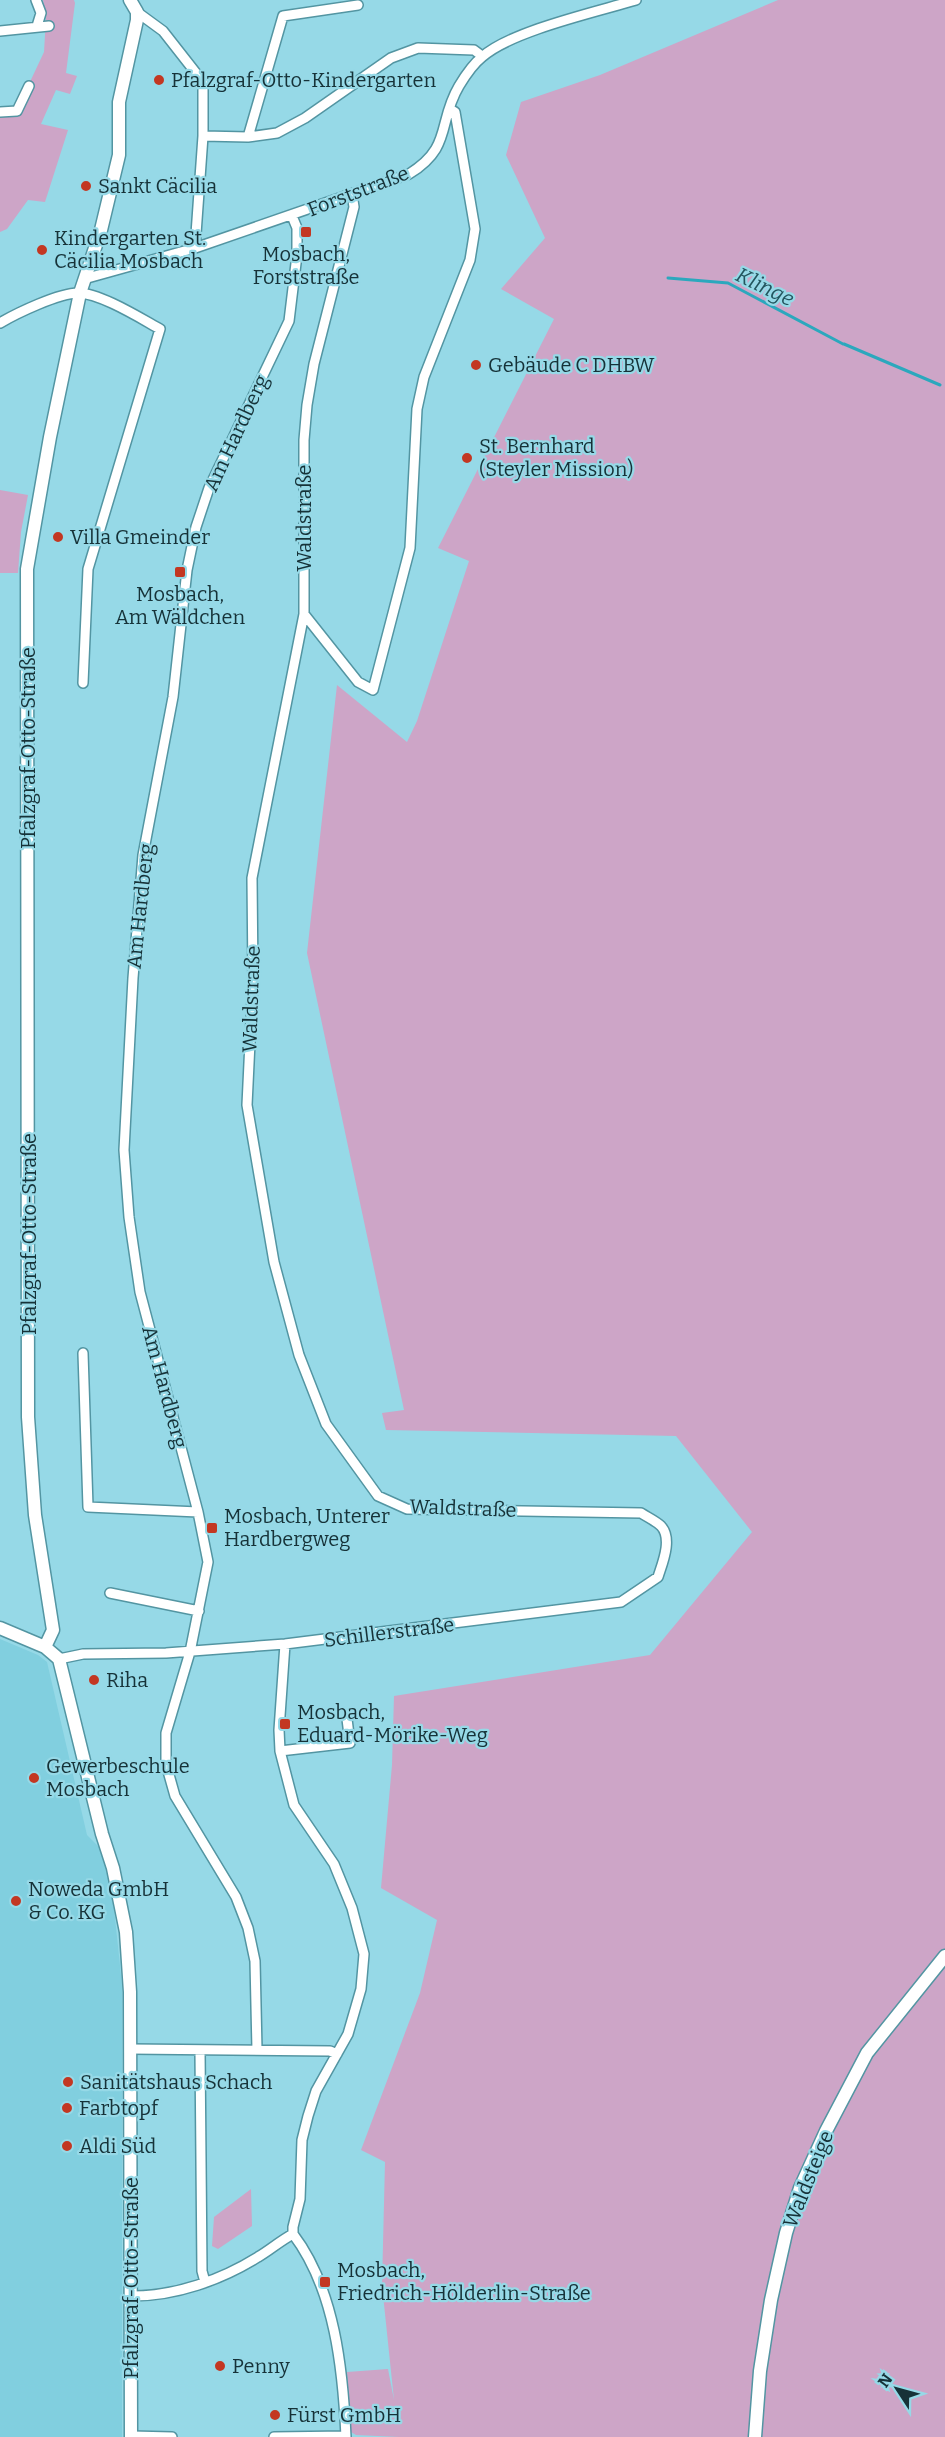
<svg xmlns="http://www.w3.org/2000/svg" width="945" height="2437" font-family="Bitter,serif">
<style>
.built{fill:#81cfdf}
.green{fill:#cda5c7}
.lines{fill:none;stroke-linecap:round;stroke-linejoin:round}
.stream{stroke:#2ba8bd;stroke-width:3}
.minor-casing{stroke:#5395a2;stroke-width:12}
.tertiary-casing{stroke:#5395a2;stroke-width:15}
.minor{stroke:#fff;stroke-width:9}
.tertiary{stroke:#fff;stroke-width:12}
.poi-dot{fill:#c33722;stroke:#96d9e7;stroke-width:2}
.labels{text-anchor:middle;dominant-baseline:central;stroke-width:4.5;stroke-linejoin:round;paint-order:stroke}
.poi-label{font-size:20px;fill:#163238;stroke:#96d9e7;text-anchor:start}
.street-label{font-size:20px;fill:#163238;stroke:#96d9e7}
.water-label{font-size:21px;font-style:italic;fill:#23555e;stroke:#96d9e7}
</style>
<rect width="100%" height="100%" fill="#96d9e7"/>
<path class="built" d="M0,1639l38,16 9,7 40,173 15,15 12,58 8,77v452h-122z"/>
<path class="green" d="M43,0h31l1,3 -9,70 11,3 -7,18 -14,-4 -15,34 27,6 -23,72 -17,-2 -21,29 -7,3v-116h14l30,-64 2,-34z
M778,0h167v2437h-546l-43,-2 -5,-3 -4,-60 41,-3 6,31 -12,-115 3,-123 -24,-12 59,-157 17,-73 -56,-32 11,-123 2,-69 256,-41 102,-123 -76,-96 -290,-6 -4,-17 22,-3 -97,-457 30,-268 70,57 10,-21 52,-160 -31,-13 116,-229 -53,-30 44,-51 -39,-83 15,-53 79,-27z
M0,490l28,5 -7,37 -3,41h-18z
M251,2189l1,37 -34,23 -6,-3 2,-29z"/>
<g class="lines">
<path class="stream" d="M668,278l60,5 115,61
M844,344l96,41"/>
<g class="minor-casing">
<path id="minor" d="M36,0l5,13 -4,13
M137,12l26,19 40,51v54l-8,112
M0,31l49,-5
M0,112l17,-1 12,-25
M203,136l45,1 29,-4 28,-15 86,-60 27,-10 56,2 8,6
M248,137l35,-121 75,-11
M84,279l111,-31 214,-74c44,-27 28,-51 50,-88 6,-10 14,-22 23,-29 29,-26 114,-45 154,-57
M0,323c17,-10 59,-30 78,-30 22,0 62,25 82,36l-72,240 -5,114
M304,614l54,68 15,8 37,-142 7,-139 7,-32 46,-117 5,-31 -20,-117 -5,-3
M83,1353l5,154 110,5
M110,1593l89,18
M285,1644l-6,86 1,21 14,54 40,59 18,44 12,46 -3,35 -13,45 -32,57 -8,25 -6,24 -2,59 -7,28v7
M59,1659l24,-5 83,-1 119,-9 336,-42 37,-25c4,-13 15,-38 3,-51 -5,-5 -14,-9 -20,-13l-234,-4 -29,-13 -52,-72 -27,-69 -25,-93 -27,-157 6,-126 -1,-101 52,-264v-174l3,-35 7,-41 40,-157 -2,-13
M280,1751l70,-8 -3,-24
M130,2049l200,2 7,3
M257,2050l-2,-89 -7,-33 -12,-31 -61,-101 -9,-32v-31l24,-81 18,-90 -10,-50 -58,-220 -11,-75 -5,-67 9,-172 10,-123 30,-158 14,-127 9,-43 13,-39 80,-167 8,-66v-27l-5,-12
M200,2051l2,220 3,11
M293,2234c42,55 50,136 53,203
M132,2296c44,0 89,-16 126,-39 12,-7 22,-16 35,-23
M132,2436l40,1
M274,2437l72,-1"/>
</g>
<g class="tertiary-casing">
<path id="tertiary" d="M0,1628l45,19 14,12 43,175 11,34 13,64 4,60 1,445
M45,1647l8,-17 -18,-115 -7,-98 -1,-848 23,-132 30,-144 21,-63 18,-75v-53l18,-82v-8l-7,-12
M755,2437l5,-66 11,-71 15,-67 14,-45 26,-57 41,-78 78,-97"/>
</g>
<use href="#minor" class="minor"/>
<use href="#tertiary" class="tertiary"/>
</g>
<g class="poi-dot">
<circle cx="159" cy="80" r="6"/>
<circle cx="86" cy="186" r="6"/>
<rect x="300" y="226" width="12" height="12" rx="3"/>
<circle cx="42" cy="250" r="6"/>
<circle cx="476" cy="365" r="6"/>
<circle cx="467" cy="458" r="6"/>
<circle cx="58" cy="537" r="6"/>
<rect x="174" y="566" width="12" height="12" rx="3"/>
<rect x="206" y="1522" width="12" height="12" rx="3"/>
<circle cx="94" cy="1680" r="6"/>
<rect x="279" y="1718" width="12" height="12" rx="3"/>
<circle cx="34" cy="1778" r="6"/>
<circle cx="16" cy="1901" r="6"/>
<circle cx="68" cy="2082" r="6"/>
<circle cx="67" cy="2108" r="6"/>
<circle cx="67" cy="2146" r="6"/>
<rect x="319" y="2276" width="12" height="12" rx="3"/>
<circle cx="220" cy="2366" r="6"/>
<circle cx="275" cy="2415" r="6"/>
</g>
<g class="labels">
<g class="poi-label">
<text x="171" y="80">Pfalzgraf-Otto-Kindergarten</text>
<text x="98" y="186">Sankt Cäcilia</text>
<text x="54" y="238">Kindergarten St.<tspan x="54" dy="23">Cäcilia Mosbach</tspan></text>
<text x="306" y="254" text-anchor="middle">Mosbach,<tspan x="306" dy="23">Forststraße</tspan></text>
<text x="488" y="365">Gebäude C DHBW</text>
<text x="479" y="446">St. Bernhard<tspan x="479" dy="23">(Steyler Mission)</tspan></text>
<text x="70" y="537">Villa Gmeinder</text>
<text x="180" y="594" text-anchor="middle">Mosbach,<tspan x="180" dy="23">Am Wäldchen</tspan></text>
<text x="224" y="1516">Mosbach, Unterer<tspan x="224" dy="23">Hardbergweg</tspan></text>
<text x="106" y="1680">Riha</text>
<text x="297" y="1712">Mosbach,<tspan x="297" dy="23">Eduard-Mörike-Weg</tspan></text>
<text x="46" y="1766">Gewerbeschule<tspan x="46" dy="23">Mosbach</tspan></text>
<text x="28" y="1889">Noweda GmbH<tspan x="28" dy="23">&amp; Co. KG</tspan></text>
<text x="80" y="2082">Sanitätshaus Schach</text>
<text x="79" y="2108">Farbtopf</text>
<text x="79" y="2146">Aldi Süd</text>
<text x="337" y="2270">Mosbach,<tspan x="337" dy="23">Friedrich-Hölderlin-Straße</tspan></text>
<text x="232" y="2366">Penny</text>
<text x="287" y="2415">Fürst GmbH</text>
</g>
<g class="street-label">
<text transform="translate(358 191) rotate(-21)">Forststraße</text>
<text transform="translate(236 433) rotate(-65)">Am Hardberg</text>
<text transform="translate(304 518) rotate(-90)">Waldstraße</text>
<text transform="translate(28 748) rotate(-90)">Pfalzgraf-Otto-Straße</text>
<text transform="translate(140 906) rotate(-84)">Am Hardberg</text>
<text transform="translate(251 999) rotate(-88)">Waldstraße</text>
<text transform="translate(29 1234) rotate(-90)">Pfalzgraf-Otto-Straße</text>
<text transform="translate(165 1387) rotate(75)">Am Hardberg</text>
<text transform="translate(463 1508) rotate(2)">Waldstraße</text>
<text transform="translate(389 1632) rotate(-7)">Schillerstraße</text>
<text transform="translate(808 2179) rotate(-68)">Waldsteige</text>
<text transform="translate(131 2278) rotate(-90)">Pfalzgraf-Otto-Straße</text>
</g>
<g class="water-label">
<text transform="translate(765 287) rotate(26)">Klinge</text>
</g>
</g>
<g transform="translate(897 2389) rotate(306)" stroke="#96d9e7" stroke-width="4.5" paint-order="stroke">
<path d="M0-4.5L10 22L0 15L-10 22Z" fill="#163238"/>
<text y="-9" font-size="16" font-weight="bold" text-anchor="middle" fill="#163238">N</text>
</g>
</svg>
